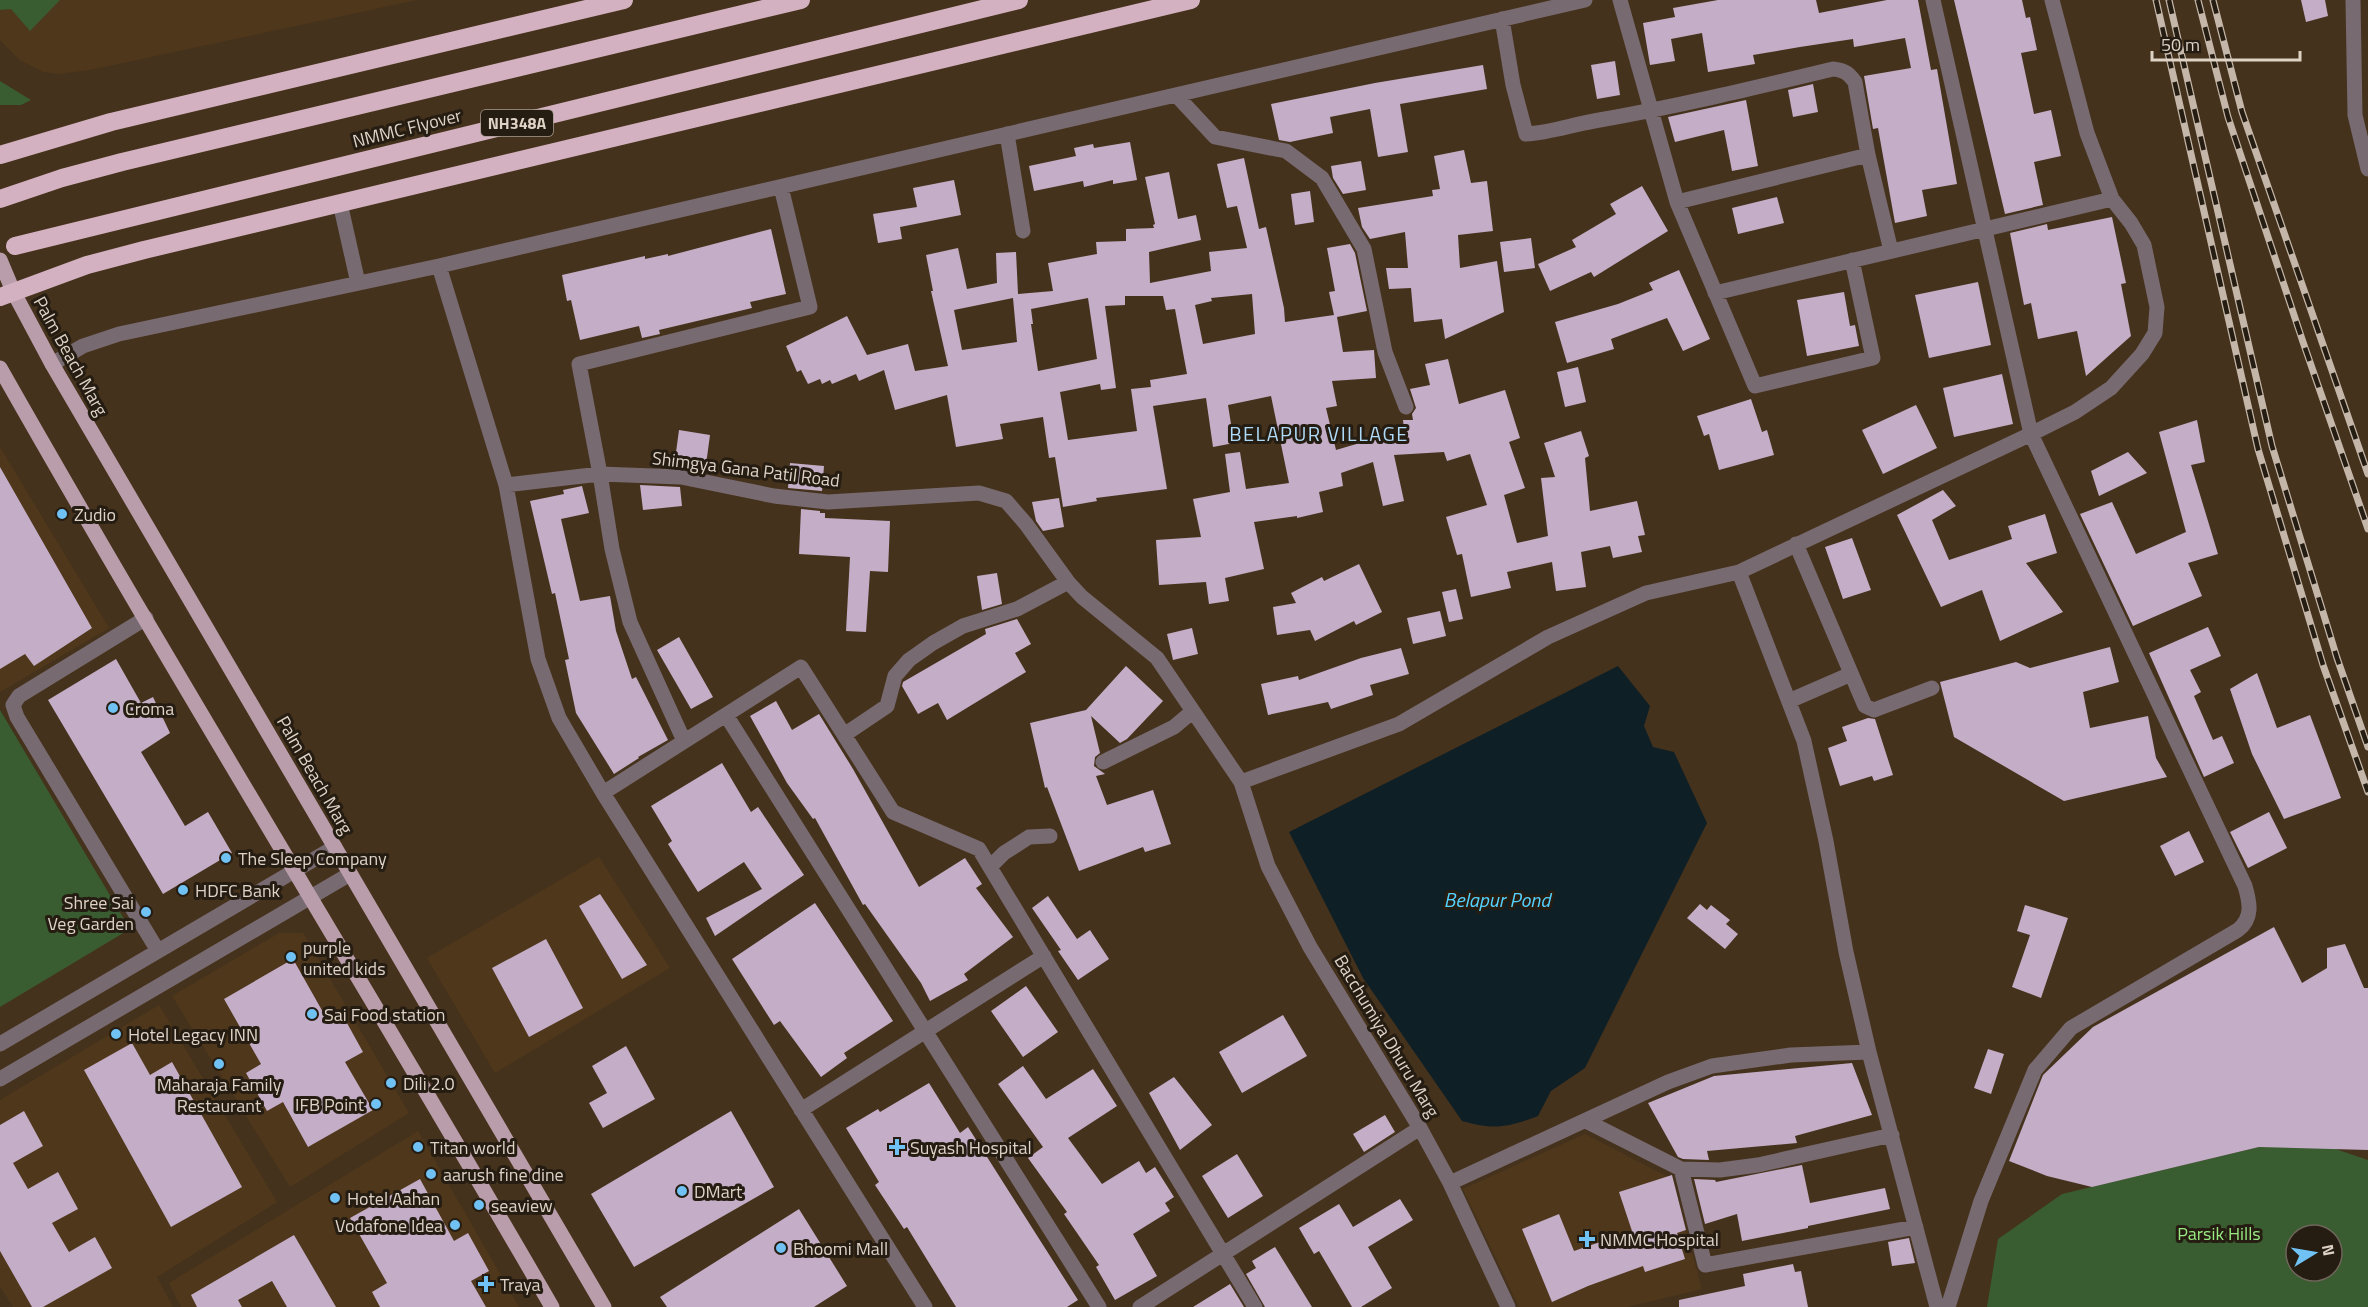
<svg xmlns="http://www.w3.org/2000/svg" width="2368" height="1307" font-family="'Titillium Web',sans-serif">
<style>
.built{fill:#4f371b}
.green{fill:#395c30;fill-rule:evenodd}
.water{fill:#0f1f26}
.building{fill:#c4adc7;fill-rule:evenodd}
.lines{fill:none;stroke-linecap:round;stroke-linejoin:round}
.minor{stroke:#786a71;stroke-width:15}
.major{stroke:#b99daa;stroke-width:15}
.highway{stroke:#d3b1c0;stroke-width:18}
.rail-casing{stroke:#c4b7a9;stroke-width:7}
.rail{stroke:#251c12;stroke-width:4.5;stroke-dasharray:14;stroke-linecap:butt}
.poi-dot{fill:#70c2f4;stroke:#251c12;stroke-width:2}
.labels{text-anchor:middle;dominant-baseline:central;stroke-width:6;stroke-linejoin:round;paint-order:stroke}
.shield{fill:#251c12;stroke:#a79c90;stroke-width:1.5}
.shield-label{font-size:16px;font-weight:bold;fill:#dfd3c6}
.street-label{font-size:18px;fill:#dfd3c6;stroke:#251c12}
.poi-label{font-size:18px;fill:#dfd3c6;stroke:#251c12;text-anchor:start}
.park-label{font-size:18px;fill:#99ea83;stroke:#251c12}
.neighbourhood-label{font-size:20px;letter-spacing:1.5px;fill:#b0dbf8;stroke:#251c12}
.water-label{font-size:20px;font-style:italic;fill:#55d3ff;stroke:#251c12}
</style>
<rect width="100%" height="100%" fill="#45321c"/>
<path class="built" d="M0,0h417l-327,70 -31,4 -16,-2 -23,-12 -20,-20z
M0,447l109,181 -109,64z
M599,857l71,111 -175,105 -68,-115z
M279,933h24l106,180 -119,74 -118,-191z
M159,1005l118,197 -120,75 16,30h-160l-13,-20v-187z
M418,1131l101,176h-338l-12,-24z
M1585,1134l87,45 30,110 -75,18h-108l-56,-118z"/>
<path class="green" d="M0,0h60l-30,31 -19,-22 -11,1z
M0,81l31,19 -10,5h-21z
M0,710l130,219 -130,78z
M2327,1146l41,14v147h-381l11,-68 64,-45 197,-47zM2296,1235h36v36h-36z"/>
<path class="water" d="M1618,666l32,40 -6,20 9,21 21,5 33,71 -122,245 -34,23 -13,25c-32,12 -43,14 -76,5l-99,-143 -74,-146z"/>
<path class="building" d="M1718,0h98l3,13 68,-13h31l13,70 6,-1 20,115 -35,6 5,26 -32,7 -17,-95 -5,1 -9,-53 47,-8 -6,-30 -51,9 -1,-8 -53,8 -47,8 2,9 -47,8 -6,-39 -31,6 4,22 -25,4 -7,-42 32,-6 -2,-9z
M1954,0h68l4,18 4,-1 7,33 -16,3 13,61 17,-4 10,46 -27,6 9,43 -38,9z
M2301,0h24l3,16 -22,6z
M1615,61l5,34 -23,4 -6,-34z
M1483,65l4,24 -87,15 8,48 -30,5 -8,-48 -40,8 3,16 -43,9 -11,-2 -8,-36 104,-21z
M1813,84l5,28 -25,5 -5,-27z
M1746,100l12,66 -26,5 -8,-41 -49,12 -7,-25z
M1130,142l7,38 -24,4v-4l-29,7 -1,-6 -49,10 -5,-25 47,-10 -2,-8 19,-4 1,4z
M1464,150l7,33 16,-2 6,50 -35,4 2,33 37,-7 7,51 -59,27 -3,-20 -28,3 -3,-34 -22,1 -3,-21h22l-3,-36 -35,7 -8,-12 -4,-19 75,-12 -1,-6 8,-1 -6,-33z
M1244,158l15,71 7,-2 18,81 1,14 49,-7 -5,-23 6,-1 -8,-43 23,-4 5,9 12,58 -30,6 6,35 31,-2 2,28 -44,3 5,25 -11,2 10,42 68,-20 -1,-10h10l-1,-6 4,-6 -6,-19 20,-4 -5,-21 23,-5 11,45 46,-14 15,48 -11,4 16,46 -21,7 13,48 31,-7 -7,-58 14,-1 -11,-34 37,-12 8,25 -4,2 5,53 47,-10 8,34 -7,1 4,16 -29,6 -3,-12 -29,6 5,35 -30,4 -4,-29 -45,10 4,16 -40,9 -9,-43 -5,1 -11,-38 41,-12 -17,-51 -23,7 -3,-9 -50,3 10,46 -21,5 -10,-44 -32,11 2,13 -24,6 4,20 -26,6v-2l-43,6 10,47 -39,9 4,23 -20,3 -3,-22 -47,3 -3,-45 45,-3 -8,-38 37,-7 -5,-38 15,-2 6,37 43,-6 -18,-87 -43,9 6,38 -21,4 -7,-49 -53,8 14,83 -71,9 1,3 -34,6 -8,-50 -6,1 -6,-41 -43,7 3,15 -47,8 -9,-52 -52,15 -11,-40 -25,11 -3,-7 -24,10 -2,-4 -8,4 -2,-5 -12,5 -7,-14 -4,2 -11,-26 61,-30 20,39 41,-11 7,27 33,-5 -17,-75h2l-7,-36 32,-7 9,41 30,-6 -1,-30 20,-1 2,42 35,-3 -5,-28 49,-9 -1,-12 30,-1v-12l28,-1 -1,-3 2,-1 -10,-47 24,-5 9,47 18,-4 5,25 -52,12 1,31 61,-12 -2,-19 38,-4 -10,-42 -10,2 -10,-44zM1252,294l3,40 -52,10 -8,-39 17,-4 -1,-3zM1125,296h38l3,14 9,-1 12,65 -37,6 1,7 -20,2 6,42 -69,9 -8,-48 40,-8 1,6 15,-2 -11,-82 20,-1zM1013,298l4,44 -55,8 -8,-40zM1088,298l9,61 -59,12 -7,-47h2l-2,-15z
M1361,161l5,29 -23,4 -10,-16 -2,-12z
M954,180l7,35 -61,12 2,12 -24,4 -5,-29 44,-7 -4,-19z
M1642,186l26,45 -74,46 -3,-5 -41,19 -12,-27 38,-17 -4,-7 44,-26 -6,-10z
M1310,191l4,31 -19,3 -4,-31z
M1777,197l7,26 -46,11 -6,-26z
M2112,217l14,66 -5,1 10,52 -45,40 -9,-45 -39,8 -7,-36 -7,2 -14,-72 37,-9 1,6z
M771,229l15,65 -36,8 2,6 -93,22 1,4 -18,4 -3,-12 -59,14 -9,-40 -4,1 -5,-26 83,-19v3l23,-5v2z
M1531,238l4,30 -31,4 -4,-30z
M1679,270l31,69 -27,12 -16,-33 -56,21 3,10 -47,14 -12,-41 63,-18 35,-14 -4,-7z
M1978,282l13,63 -62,13 -14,-63z
M1844,292l6,34 5,-1 4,21 -52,10 -10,-56z
M1578,367l8,35 -21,5 -8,-35z
M2002,374l11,50 -59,13 -11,-49z
M1751,399l11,33 5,-2 7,25 -55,15 -10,-36 -5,2 -7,-20z
M1916,405l21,43 -54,26 -21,-44z
M2197,420l8,42 -14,3 27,89 -30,9 14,33 -69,30 -53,-112 32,-12 24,52 50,-22 -27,-100z
M679,430l31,5 -5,37 -31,-5z
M2128,452l19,21 -48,23 -8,-25z
M790,463l34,3 -2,25 -34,-3z
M0,467l92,161 -58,38 -9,-12 -25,15z
M640,485l40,2 2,19 -39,4z
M582,486l7,27 -28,6 19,82 30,-5 6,35 16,48 4,-2 32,63 -30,17 1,1 -25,16 -38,-61 -11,-53 4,-1 -14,-66 -3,1 -22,-93 34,-7 -1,-4z
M1943,490l13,16 -24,14 17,40 63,-21 -4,-13 37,-12 12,39 -31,10 37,49 -63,29 -18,-51 -41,17 -44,-92z
M1059,498l5,29 -21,4 -7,-10 -4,-19z
M801,509l19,2v2h5v5l65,3 -2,51 -18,-1 -4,61 -20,-1 4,-74 -51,-3z
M1852,538l19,52 -28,9 -18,-52z
M1359,564l23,48 -26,13 -2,-4 -39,20 -5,-11 -33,5 -4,-28 23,-4 -5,-10 31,-16 2,4z
M997,573l5,31 -20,6 -5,-34z
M1456,589l7,30 -14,3 -7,-30z
M1440,611l6,25 -33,8 -6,-26z
M1017,619l14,25 -16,9 11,19 -79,48 -9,-17 -20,11 -16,-28 1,-4 83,-48 -1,-5z
M2208,627l13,29 -31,14 11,22 -7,4 19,44 9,-4 12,27 -30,14 -55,-124z
M1192,628l6,26 -25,6 -6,-26z
M679,637l34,60 -22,12 -34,-59z
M2110,647l9,35 -36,10 7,36 58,-12 8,42 11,19 -103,24 -110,-64 -14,-55 76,-20 14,6z
M1401,648l8,26 -39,11 3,10 -42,14 -3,-7 -60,13 -7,-31 37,-8 1,4 62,-22z
M116,659l25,44 12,-6 17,36 -29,19 44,74 23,-14 24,41 -69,41 -115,-194z
M1126,666l37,35 -36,38 -7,4 -29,-27 9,37 -5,4 -1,9 11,8 -9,2 11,29 46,-15 18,54 -26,8 -2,-5 -64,24 -32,-84 -2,1 -15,-65 56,-13z
M2257,673l20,55 33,-13 31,83 -57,21 -32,-65 -22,-65z
M776,701l16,29 27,-16 34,55 66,118 46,-29 17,26 -6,4 37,49 -49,37 4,6 -38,21 -9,-18 -56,-79 -2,1 -48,-87 -2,1 -26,-36 -37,-67z
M1868,718l7,1 18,56 -19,6 -2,-5 -32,10 -12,-38 19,-7 -5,-14z
M722,763l29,49 7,-5 46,68 -89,61 -9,-18 56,-29 -18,-27 -46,30 -30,-48 4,-3 -21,-35z
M2269,812l18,36 -39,20 -18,-36z
M2189,831l15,31 -29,14 -15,-30z
M600,894l47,71 -25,14 -43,-73z
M1048,896l29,43 13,-9 19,29 -31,21 -20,-29 3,-1 -29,-42z
M815,903l78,118 -49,32 3,5 -26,19 -41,-56 -6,4 -42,-66z
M1700,904l7,6 4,-5 19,15 -4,4 12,10 -13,15 -38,-31z
M2025,905l43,13 -27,80 -29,-11 18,-52 -13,-4z
M2274,927l28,56 25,-15v-20l18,-4 19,44h4v162l-109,-3 -167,40 -45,-11 -38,-15 34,-86 50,-48z
M546,939l37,69 -54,29 -37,-69z
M293,959l35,62 14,-7 21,38 -18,10 28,48 -65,37 -25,-45 -16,9 -21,-38 15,-9 -37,-65z
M1026,986l32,46 -35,25 -32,-46z
M1283,1015l24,41 -65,37 -23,-41z
M132,1043l18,32 22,-13 70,125 -71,40 -87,-157z
M626,1046l29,53 -52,29 -14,-25 18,-10 -15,-27z
M1988,1049l16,5 -13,40 -17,-6z
M1852,1063l20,52 -77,21 2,7 -90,8 2,9 -26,-1 -5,-2 -30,-54 66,-27z
M1023,1066l23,33 47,-30 24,37 -49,32 34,46 37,-23 7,12 9,-6 19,30 -9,6 5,8 -37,23 24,42 -42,24 -19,-33 3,-2 -35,-51 3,-2 -39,-54 15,-11 -45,-63z
M1174,1077l38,48 -32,25 -31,-57z
M929,1083l31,50 8,-6 110,173 -11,7h-111l-49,-80 -3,2 -29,-44 4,-3 -33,-54 32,-19 2,3z
M24,1111l19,35 -30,17 15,26 30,-17 20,37 -26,14 17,29 26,-15 17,31 -69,39h-11l-32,-56v-126z
M731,1111l43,76 -140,80 -43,-73z
M1385,1115l10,17 -31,20 -11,-18z
M1237,1154l26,42 -35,22 -26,-42z
M1802,1165l8,38 75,-15 5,21 -82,17v2l-66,13 -5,-27 -32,10 -11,-45 21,1 1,2z
M1672,1175l14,55 -9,3 8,26 -40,13 -2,-6 -55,20 -36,16 -30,-73 37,-15 15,37 58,-20 -13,-39z
M420,1179l34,62 14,-8 21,38 -18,10 15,26h-106l-8,-15 15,-9 -37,-65z
M1400,1199l13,21 -45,27 24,41 -31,19h-9l-33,-56 -5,3 -15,-26 40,-24 14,23z
M799,1209l48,77 -33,21h-147l-7,-10z
M294,1235l42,72h-49l-15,-26 -34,19 4,7h-45l-6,-12z
M1909,1238l6,25 -23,3 -4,-24z
M1275,1247l37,60h-47l-19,-33 10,-6 -4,-7z
M1793,1264l2,8 6,-1 7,36h-129v-7l66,-14 -2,-12z
M1230,1284l14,23h-51z"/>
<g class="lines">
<path class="minor" d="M1620,0l57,202 78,184 118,-28 -21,-98
M1933,0l98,434 214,452c5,17 8,32 -7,44l-167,98 -36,42 -54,131 -33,106
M2353,0l2,115 13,54
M1502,19l11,66 13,49c23,-1 45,-9 68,-13 81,-14 160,-33 239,-52 12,1 16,5 22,13l13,73 23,96
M1176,95l39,42 71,14 36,27 42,71 21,103 21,55
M1007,134l16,97
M1677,202l191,-47
M340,203l18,80
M439,266l1146,-266
M1715,293l397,-94
M52,364l31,-18 36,-12 320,-68 67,219 32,174 21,59 44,75 322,514
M506,485l94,-11 81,3 93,19 54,6 151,-9 27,8 20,23 42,58 14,15 75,61 84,124 27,84 42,81 110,181 30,55 58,124
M1796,544l69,162 9,4 58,-22
M1739,572l65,169 22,100 20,111 23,100 68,255
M146,618l-127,78 -6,9 4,12 141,234
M1789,701l62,-27
M726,715l373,592
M844,735l43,-29 8,-30 14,-16 24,-17 30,-17 54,-17 51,-27
M684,741l-54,-119 -18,-73 -12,-75 -21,-110 231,-57 -29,-120
M1103,762l71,-35 19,-16
M1241,782l158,-58 149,-87 98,-44 93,-21 292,-138 44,-22 36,-24 31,-34 13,-21 2,-26 -13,-62 -13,-22 -19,-24 -25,-66 -35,-133
M603,793l198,-126 92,145 86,37 276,458
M990,867l14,-14 25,-16 21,-1
M0,1044l335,-197
M0,1079l350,-205
M801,1110l243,-154
M1586,1121l95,48 39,1 38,-5 134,-30
M1681,1169l24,96 211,-38
M1450,1183l218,-101 44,-16 79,-11 78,-3
M1140,1307l280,-179"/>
<path class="major" d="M0,260l13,31 39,73 552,943
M0,368c179,316 370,624 552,939"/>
<path class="highway" d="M0,155l111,-33 513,-122
M0,199l62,-21 60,-16 679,-162
M15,246l1004,-246
M0,297l87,-32 57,-15 1047,-250"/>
<g class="rail-casing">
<path id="rail" d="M2156,0l102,449 65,216 45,127
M2169,0l103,446 65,212 31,89
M2198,0l30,117 75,225 65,187
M2213,0l29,112 126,362"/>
</g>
<use href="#rail" class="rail"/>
</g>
<g class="poi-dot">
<circle cx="62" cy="514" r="6"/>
<circle cx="113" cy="708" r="6"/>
<circle cx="226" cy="858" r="6"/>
<circle cx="183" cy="890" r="6"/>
<circle cx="146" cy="912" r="6"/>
<circle cx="291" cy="957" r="6"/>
<circle cx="312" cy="1014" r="6"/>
<circle cx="116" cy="1034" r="6"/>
<circle cx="219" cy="1064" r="6"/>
<circle cx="391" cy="1083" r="6"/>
<circle cx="376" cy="1104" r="6"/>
<circle cx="418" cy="1147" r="6"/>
<path d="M894 1138h6v6h6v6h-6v6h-6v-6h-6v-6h6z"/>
<circle cx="431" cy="1174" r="6"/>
<circle cx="682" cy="1191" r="6"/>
<circle cx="335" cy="1198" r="6"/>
<circle cx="479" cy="1205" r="6"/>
<circle cx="455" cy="1225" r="6"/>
<path d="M1584 1230h6v6h6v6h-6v6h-6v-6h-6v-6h6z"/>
<circle cx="781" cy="1248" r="6"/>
<path d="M483 1275h6v6h6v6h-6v6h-6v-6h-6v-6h6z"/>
</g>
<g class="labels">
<rect class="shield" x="481" y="110" width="72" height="26" rx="4.5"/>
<g class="shield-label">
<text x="517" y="123">NH348A</text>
</g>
<g class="street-label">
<text transform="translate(407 128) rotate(-14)">NMMC Flyover</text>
<text transform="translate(71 356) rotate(61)">Palm Beach Marg</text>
<text transform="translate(746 469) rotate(7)">Shimgya Gana Patil Road</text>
<text transform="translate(315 775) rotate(60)">Palm Beach Marg</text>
<text transform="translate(1387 1036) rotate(59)">Bacchumiya Dhuru Marg</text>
</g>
<g class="poi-label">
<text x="74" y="514">Zudio</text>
<text x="125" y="708">Croma</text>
<text x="238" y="858">The Sleep Company</text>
<text x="195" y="890">HDFC Bank</text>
<text x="134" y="902" text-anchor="end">Shree Sai<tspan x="134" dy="21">Veg Garden</tspan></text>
<text x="303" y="947">purple<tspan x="303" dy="21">united kids</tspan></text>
<text x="324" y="1014">Sai Food station</text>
<text x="128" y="1034">Hotel Legacy INN</text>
<text x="403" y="1083">Dili 2.0</text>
<text x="219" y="1084" text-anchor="middle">Maharaja Family<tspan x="219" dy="21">Restaurant</tspan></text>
<text x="364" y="1104" text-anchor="end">IFB Point</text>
<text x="430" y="1147">Titan world</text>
<text x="910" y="1147">Suyash Hospital</text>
<text x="443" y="1174">aarush fine dine</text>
<text x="694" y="1191">DMart</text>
<text x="347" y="1198">Hotel Aahan</text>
<text x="491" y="1205">seaview</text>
<text x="443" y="1225" text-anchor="end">Vodafone Idea</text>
<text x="1600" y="1239">NMMC Hospital</text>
<text x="793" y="1248">Bhoomi Mall</text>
<text x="500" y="1284">Traya</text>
</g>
<g class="park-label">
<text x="2219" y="1233">Parsik Hills</text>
</g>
<g class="neighbourhood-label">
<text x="1319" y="433">BELAPUR VILLAGE</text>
</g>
<g class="water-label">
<text x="1497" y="899">Belapur Pond</text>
</g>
</g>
<g transform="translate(2314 1253) rotate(79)"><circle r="28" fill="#251c12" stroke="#6f655a" stroke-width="1.5"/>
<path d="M0-4.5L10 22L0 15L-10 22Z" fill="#70c2f4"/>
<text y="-9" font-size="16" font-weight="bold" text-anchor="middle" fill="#dfd3c6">N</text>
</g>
<path d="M2152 51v9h148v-9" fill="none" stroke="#dfd3c6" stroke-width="3"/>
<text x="2161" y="51" font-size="18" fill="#dfd3c6" stroke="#251c12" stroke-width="4.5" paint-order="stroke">50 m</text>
</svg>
